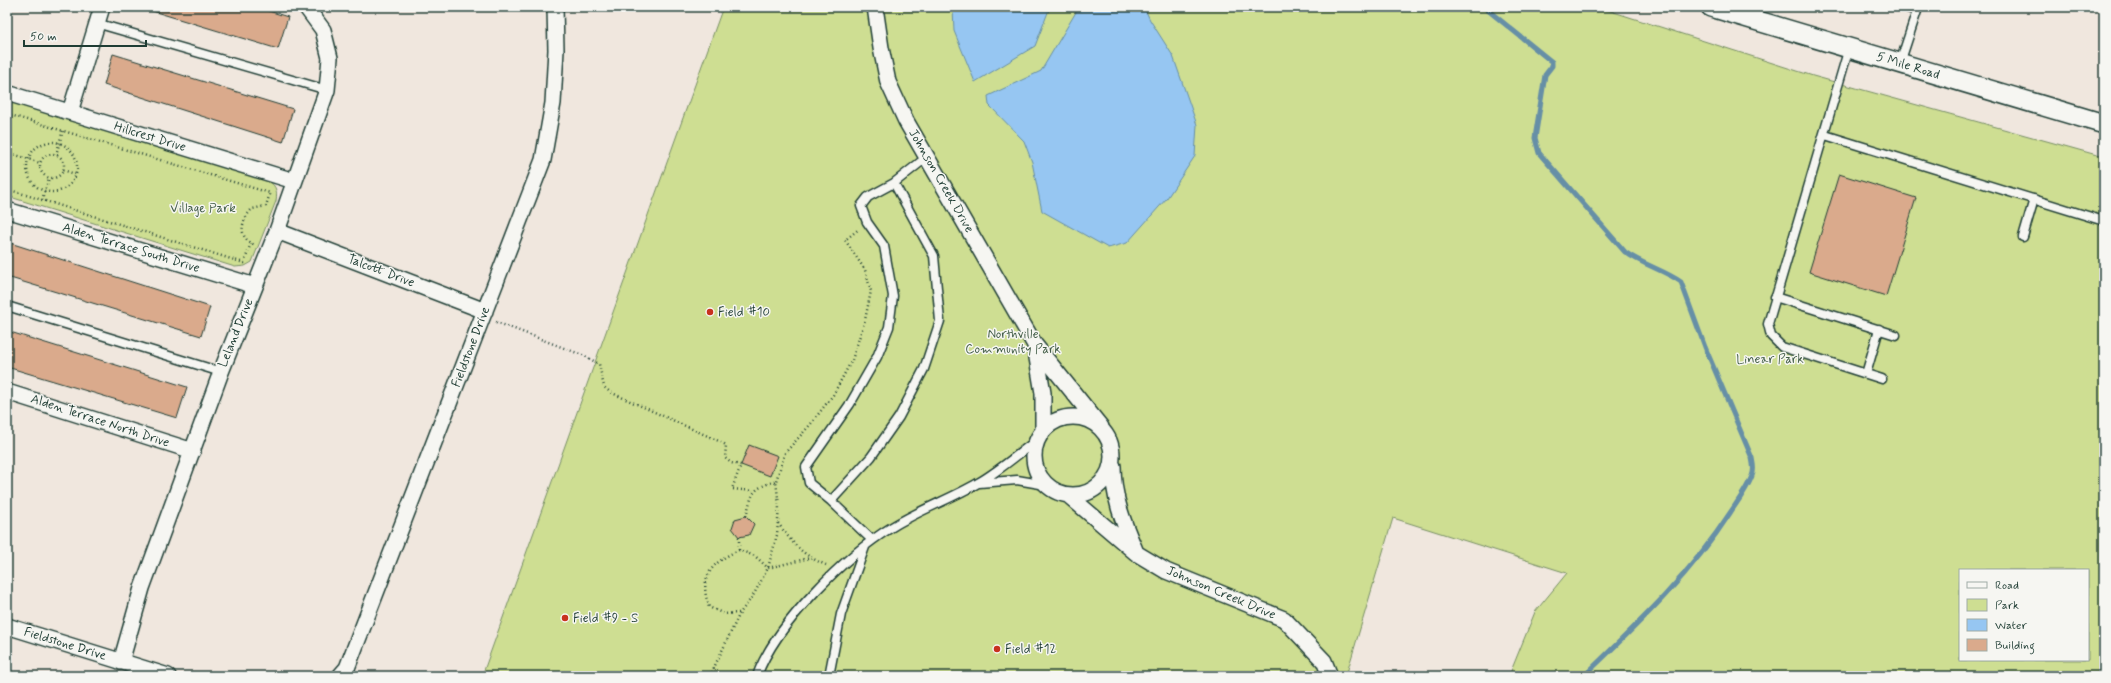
<svg xmlns="http://www.w3.org/2000/svg" width="2111" height="683" font-family="Mynerve,sans-serif">
<style>
.green{fill:#cede92;stroke:#768e63;fill-rule:evenodd}
.water{fill:#96c6f2;stroke:#668fa6}
.lines{fill:none;stroke-linecap:round;stroke-linejoin:round}
.stream{stroke:#668fa6;stroke-width:5}
.building{fill:#daaa8c;stroke:#1f3d34}
.service-casing{stroke:#1f3d34;stroke-width:11}
.minor-casing{stroke:#1f3d34;stroke-width:18}
.tertiary-casing{stroke:#1f3d34;stroke-width:22}
.path{stroke:#1f3d34;stroke-width:2.5;stroke-dasharray:1 3;stroke-linecap:butt}
.service{stroke:#f6f6f2;stroke-width:8}
.minor{stroke:#f6f6f2;stroke-width:15}
.tertiary{stroke:#f6f6f2;stroke-width:19}
.poi-dot{fill:#c8321e;stroke:#f6f6f2;stroke-width:1.5}
.labels{text-anchor:middle;dominant-baseline:central;stroke-width:3;stroke-linejoin:round;paint-order:stroke}
.street-label{font-size:13px;fill:#1f3d34;stroke:#f6f6f2}
.park-label{font-size:13px;fill:#425d47;stroke:#f6f6f2}
.poi-label{font-size:13px;fill:#1f3d34;stroke:#f6f6f2;text-anchor:start}
</style>
<rect width="100%" height="100%" fill="#f0e7de"/>
<filter id="ink" filterUnits="userSpaceOnUse"><feTurbulence type="fractalNoise" baseFrequency=".025" numOctaves="2"/><feDisplacementMap in="SourceGraphic" scale="8" xChannelSelector="R" yChannelSelector="G"/><feConvolveMatrix kernelMatrix="1 2 1 2 8 2 1 2 1" color-interpolation-filters="sRGB"/></filter>
<g filter="url(#ink)">
<path class="green" d="M723,7h875l215,69 291,81v519h-595l26,-64 32,-39 -174,-55 -47,158h-864zM1960,570h128v90h-128z
M7,99l257,79c11,6 14,11 12,23l-24,61 -7,4 -10,1 -228,-71z"/>
<path class="water" d="M953,7h97l-15,39 -60,36 -21,-51z
M1079,7h65l6,13 23,36 24,69 -2,31 -28,42 -40,45 -19,5 -66,-37 -10,-49 -8,-21 -35,-36 -1,-9 53,-25z"/>
<g class="lines">
<path class="stream" d="M1484,7l68,55v4l-7,9 -10,63 4,15 86,99c18,13 39,18 56,30l24,65 47,111c1,6 3,12 0,18 -5,13 -14,25 -22,37 -40,62 -93,112 -146,163"/>
</g>
<path class="building" d="M149,7h107l32,10 -10,32 -129,-39z
M113,54l180,55 -10,33 -179,-57z
M1839,174l77,24 -30,98 -77,-24z
M7,242l203,65 -9,29 -194,-59z
M7,331l180,56 -10,31 -170,-51z
M749,445l29,11 -8,20 -29,-11z
M746,516l8,8 -5,11 -10,2 -7,-9 3,-9z"/>
<g class="lines">
<g class="service-casing">
<path id="service" d="M96,23l231,67
M1849,48l-81,276 3,12 11,11 100,32
M1900,63l17,-52 -12,-4
M1825,135l279,86
M2023,237l11,-38
M1775,297l121,38
M7,306l214,66
M1866,374l13,-45
M979,483l38,-3 29,5
M831,501l40,-44 28,-40 25,-48 16,-48 -6,-65 -40,-73
M872,540l-41,-39 -22,-18 -3,-16 44,-63 27,-47 12,-30 4,-31 -9,-50 -17,-24 -6,-16 7,-9 26,-14 33,-26
M757,676c18,-51 89,-121 135,-149 27,-17 59,-28 86,-44 21,-12 40,-29 59,-43
M829,676l12,-62 24,-67"/>
</g>
<g class="minor-casing">
<path id="minor" d="M875,7l6,41 7,34 18,39 129,224 66,82
M7,93l287,88
M70,112l32,-105
M7,210l248,76
M277,231l208,80
M1035,346l8,47v37
M7,392l186,59
M1034 456a39 39 0 1 1 78 0a39 39 0 1 1-78 0Z
M1113,466c0,31 10,56 22,84
M1068,495l68,58 30,18 118,48 40,42 6,15
M7,626l161,50
M121,662l21,-74 79,-216 56,-141 50,-141 3,-32 -7,-28 -17,-23
M340,676l7,-8 196,-508 10,-57 3,-53 -1,-43"/>
</g>
<g class="tertiary-casing">
<path id="tertiary" d="M1711,7l393,117"/>
</g>
<path class="path" d="M7,114l263,79 -4,13 -14,3c-11,11 -15,29 3,36
M27 167a25 25 0 1 1 50 0a25 25 0 1 1-50 0Z
M7,152l33,11
M40 166a12 12 0 1 1 24 0a12 12 0 1 1-24 0Z
M56,155l7,-25
M63,170l12,4
M7,189l237,74 7,-20
M42,200l7,-22
M496,322l89,34 14,8 5,23 6,5 111,50 5,3 -1,13 6,5 10,2 -9,24 21,2
M746,516c7,-24 5,-27 30,-35
M778,523c15,21 24,32 48,42
M739,550v-13
M739,613l-15,1 -15,-7c-11,-30 3,-45 30,-57l16,6 13,12 42,-10
M710,676l30,-63 13,-17 15,-28 9,-33 2,-29 -3,-25 9,-28 25,-28 23,-30 19,-35 13,-40 6,-29 -6,-21 -20,-30 14,-11"/>
<use href="#service" class="service"/>
<use href="#minor" class="minor"/>
<use href="#tertiary" class="tertiary"/>
</g>
</g>
<g class="poi-dot">
<circle cx="710" cy="312" r="4"/>
<circle cx="565" cy="618" r="4"/>
<circle cx="997" cy="649" r="4"/>
</g>
<g class="labels">
<g class="street-label">
<text transform="translate(1908 66) rotate(17)">5 Mile Road</text>
<text transform="translate(150 137) rotate(17)">Hillcrest Drive</text>
<text transform="translate(941 181) rotate(60)">Johnson Creek Drive</text>
<text transform="translate(131 248) rotate(17)">Alden Terrace South Drive</text>
<text transform="translate(381 271) rotate(21)">Talcott Drive</text>
<text transform="translate(236 333) rotate(-68)">Leland Drive</text>
<text transform="translate(471 347) rotate(-69)">Fieldstone Drive</text>
<text transform="translate(100 421) rotate(18)">Alden Terrace North Drive</text>
<text transform="translate(1221 593) rotate(23)">Johnson Creek Drive</text>
<text transform="translate(65 644) rotate(17)">Fieldstone Drive</text>
</g>
<g class="park-label">
<text x="203" y="208">Village Park</text>
<text x="1013" y="334">Northville<tspan x="1013" dy="15">Community Park</tspan></text>
<text x="1770" y="359">Linear Park</text>
</g>
<g class="poi-label">
<text x="718" y="312">Field #10</text>
<text x="573" y="618">Field #9 - S</text>
<text x="1005" y="649">Field #12</text>
</g>
</g>
<rect width="2111" height="683" fill="none" stroke="#f6f6f2" stroke-width="24"/>
<rect x="12" y="12" width="2087" height="659" fill="none" stroke="#1f3d34" stroke-width="1.5" filter="url(#ink)"/>
<rect x="1959" y="569" width="130" height="92" fill="#f6f6f2" stroke="#a0aca6"/>
<rect x="1967" y="582" width="20" height="6" fill="#f6f6f2" stroke="#a0aca6"/>
<text x="1995" y="589" font-size="12" fill="#1f3d34">Road</text>
<rect x="1967" y="599" width="20" height="12" fill="#cede92" stroke="#a0aca6"/>
<text x="1995" y="609" font-size="12" fill="#1f3d34">Park</text>
<rect x="1967" y="619" width="20" height="12" fill="#96c6f2" stroke="#a0aca6"/>
<text x="1995" y="629" font-size="12" fill="#1f3d34">Water</text>
<rect x="1967" y="639" width="20" height="12" fill="#daaa8c" stroke="#a0aca6"/>
<text x="1995" y="649" font-size="12" fill="#1f3d34">Building</text>
<path d="M24 40v6h122v-6" fill="none" stroke="#1f3d34" stroke-width="2"/>
<text x="30" y="40" font-size="12" fill="#1f3d34" stroke="#f6f6f2" stroke-width="3" paint-order="stroke">50 m</text>
</svg>
